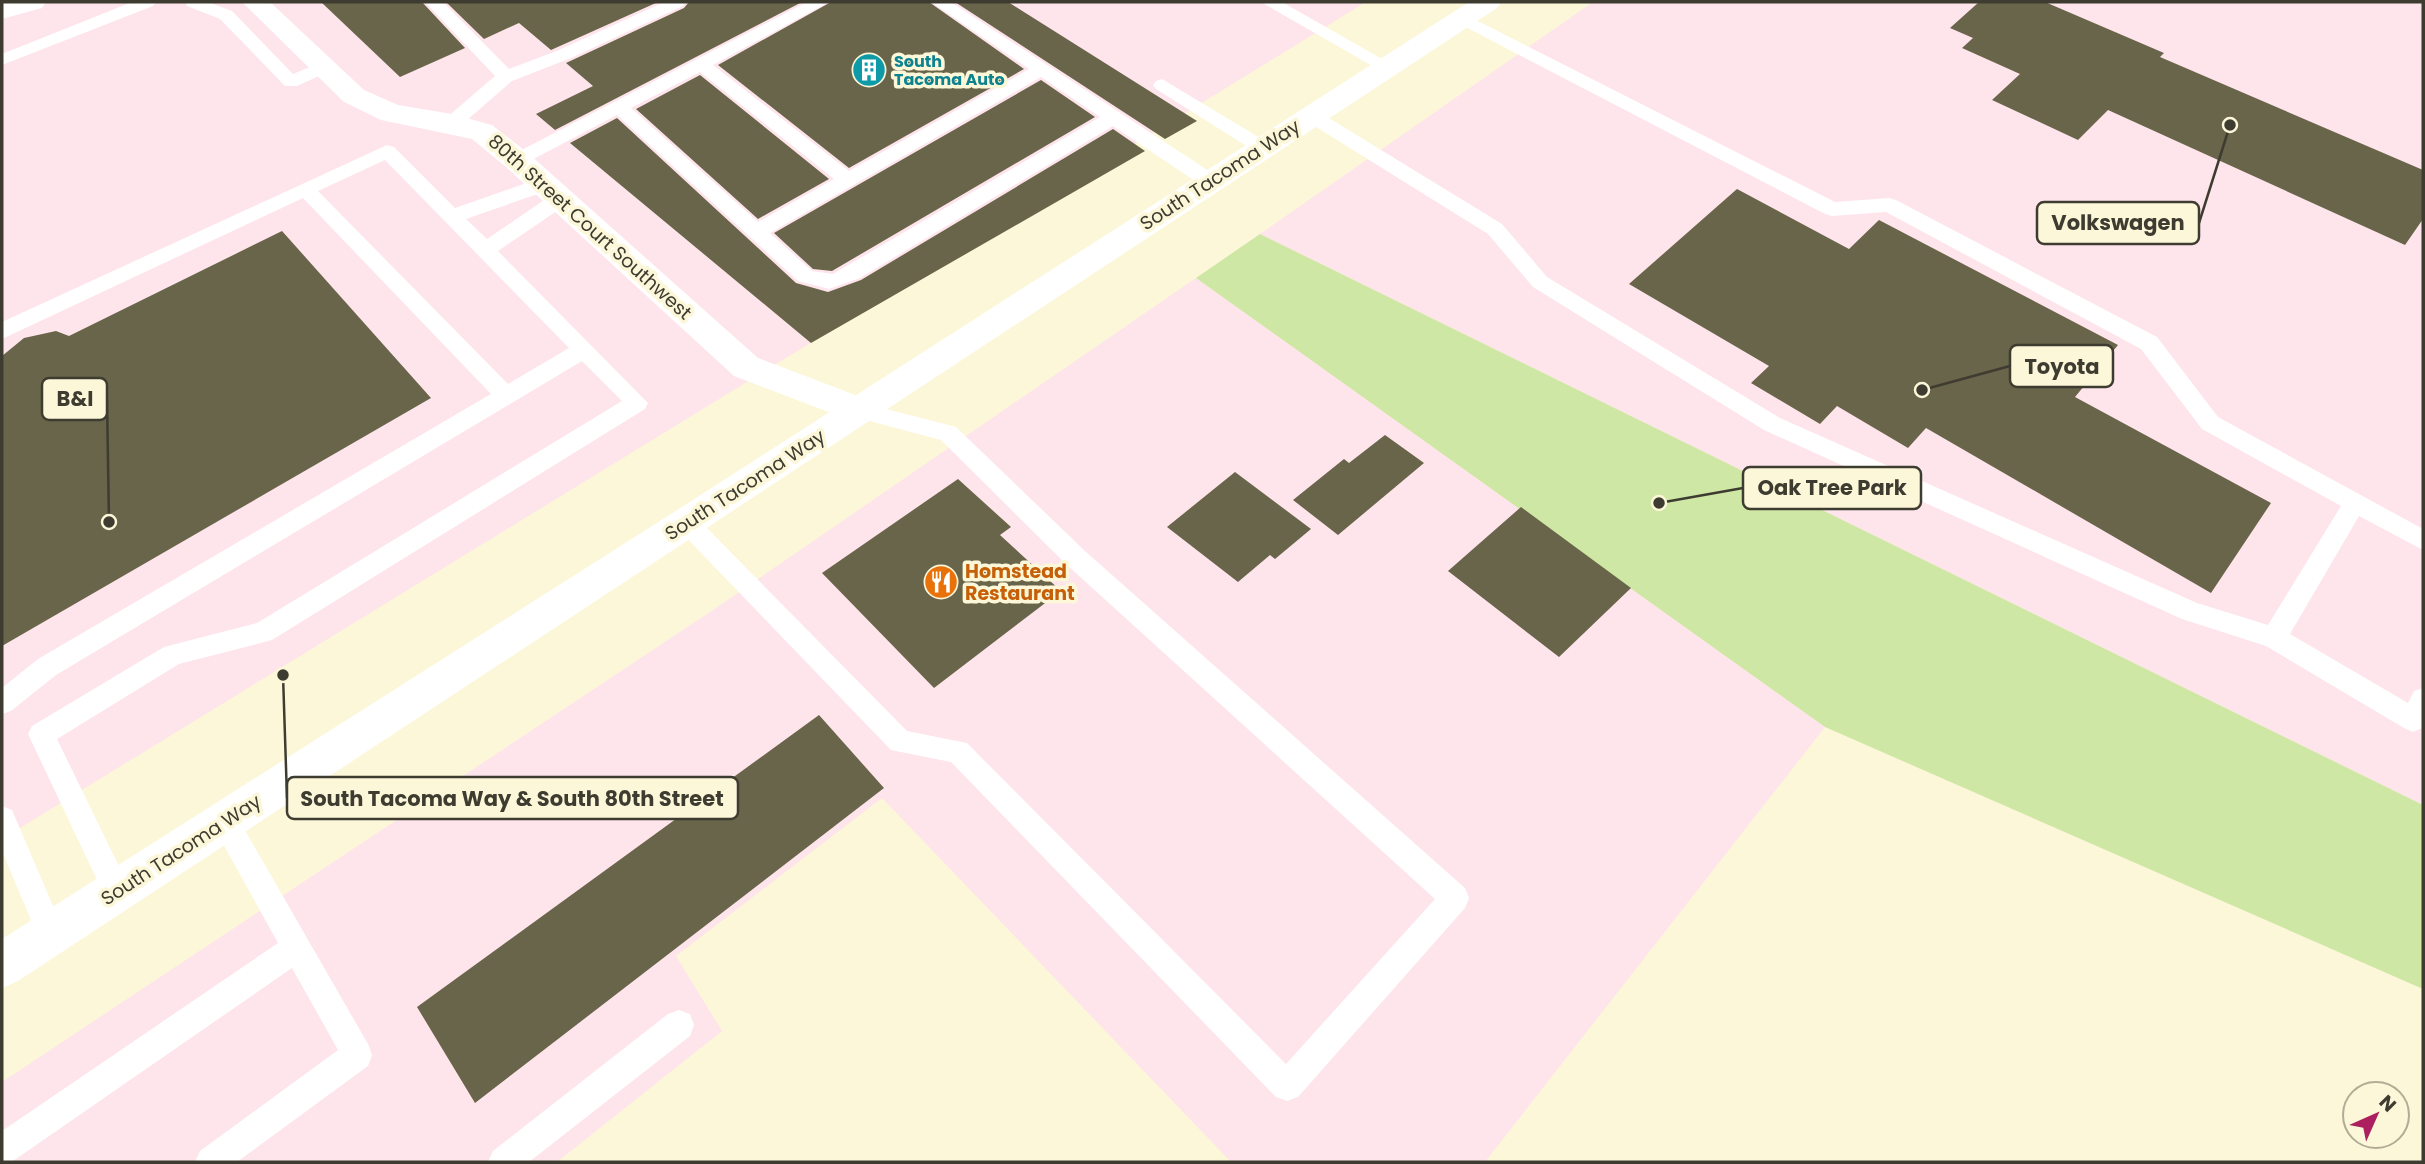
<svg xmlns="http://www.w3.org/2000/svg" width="2425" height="1164" font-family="Poppins,sans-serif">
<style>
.commercial{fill:#fee4eb}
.green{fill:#cfe7a4}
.building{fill:#69654a}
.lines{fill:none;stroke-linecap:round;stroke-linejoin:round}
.service{fill:#fff;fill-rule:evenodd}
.minor{fill:#fff;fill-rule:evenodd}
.primary{fill:#fff;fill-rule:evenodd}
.labels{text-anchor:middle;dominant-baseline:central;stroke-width:7;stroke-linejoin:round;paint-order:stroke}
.far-culture-label{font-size:16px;font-weight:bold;fill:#0d838f;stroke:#fcf7d9;text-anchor:start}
.street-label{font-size:19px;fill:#3e3c30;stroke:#fcf7d9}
.food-label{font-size:19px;font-weight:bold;fill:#c56008;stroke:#fcf7d9;text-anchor:start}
.leader{fill:none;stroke:#3e3c30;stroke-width:2.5}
.callout-dot{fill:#3e3c30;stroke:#fcf7d9;stroke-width:2.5}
.callout{fill:#fcf7d9;stroke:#3e3c30;stroke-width:2.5}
.callout-label{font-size:21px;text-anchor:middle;font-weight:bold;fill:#3e3c30}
</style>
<rect width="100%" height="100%" fill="#fcf7d9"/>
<path class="commercial" d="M2,2h1364l-1364,837z
M1593,2h830v803l-1163,-571z
M1196,278l629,449 -340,435h-254l-349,-364 -206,158 46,75 -165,131h-555v-80l711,-472z"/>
<path class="green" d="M1260,234l1163,571v184l-598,-262 -629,-449z"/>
<path class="building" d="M321,2h101l43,46 -65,29z
M446,2h212l-107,48 -32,-27 -35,16z
M689,2h113l-247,128 -19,-16 57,-28 -27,-23 118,-55z
M831,2h98l95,67 -175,99 -131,-103z
M955,2h53l189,119 -32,18z
M1979,2h66l119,51 -4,4 263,113v49l-18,26 -297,-135 -30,30 -86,-40 28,-26 -58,-26 11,-10 -23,-10z
M700,75l129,104 -71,40 -122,-110z
M1041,80l54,37 -263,154 -19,-2 -39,-36z
M617,118l179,165 32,9 33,-12 252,-151 32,22 -334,192 -241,-200z
M1737,189l112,60 30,-29 239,125 -43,52 196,106 -60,90 -285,-165 -18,20 -71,-42 -17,18 -69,-41 18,-17 -140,-82z
M282,231l149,167 -429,248v-290l22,-18 32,-7 13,5z
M1385,435l39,28 -86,72 -45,-35 51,-41 5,4z
M1235,472l76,57 -36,30 -5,-4 -32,27 -71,-55z
M958,479l53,48 -11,8 61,56 -127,97 -112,-115z
M1521,507l110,81 -72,69 -111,-86z
M819,715l65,73 -409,315 -58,-96z"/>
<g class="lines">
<path class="service" d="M132,2h24l-3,4 -151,59v-11z
M185,2h23l24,9 61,63 31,-13 9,6 -3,4 -33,15h-12l-65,-67 -33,-13z
M425,2h18l66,67 50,-19 105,-48h22l-3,4 -112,52 -59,23 -53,46 -7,2 -9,-6 2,-4 50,-43z
M807,2h22l-116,63 136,106 180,-102 -98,-67h20l267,175 3,5 -3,5h-14l-91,-61 -253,152 -31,11 -31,-8 -181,-166 -93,49h-14l-3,-4 3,-4zM700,72l134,107 -76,43 -127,-114zM1041,77l59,40 -267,157 -21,-3 -42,-38z
M1261,2h21l114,65 -3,4h-12z
M1462,13l373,189 54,-4 7,2 261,137 61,80 205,112v21l-64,-34 -69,118 118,69 6,-12 9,-3 -1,40 -9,4 -9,-4 -138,-82 -84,-27 -418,-189 -231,-143 -45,-53 -183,-114 -2,-4 2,-4h14l183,112 45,53 233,141 417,185 71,22 73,-119 -139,-77 -61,-80 -255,-137 -54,4 -7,-2 -369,-192 -3,-4z
M1162,79l108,65 3,4 -3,4h-14l-100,-63 -3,-4 3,-4z
M387,145l7,2 61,61 83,-29h14l3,5 -3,5 -86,30 21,20 66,-45h14l3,5 -3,5 -69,47 150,152 -3,6 -373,231 -93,24 -122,75 74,152 -4,10 -10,4 -10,-4 -79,-167 4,-8 132,-79 93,-24 365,-222 -40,-40 -526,314 -45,36 -9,3v-26l36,-29 453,-265 -188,-196 -301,141v-17zM385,160l184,188 -61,36 -190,-193z
M859,402l97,25 129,124 380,337 4,10 -4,10 -167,189 -11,4 -11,-4 -325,-335 -60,-12 -212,-220 -4,-7 4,-7 8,-3 8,3 212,215 60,12 319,321 149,-165 -368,-334 -126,-125 -90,-24 -3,-6 3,-6z
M2,806l10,4 53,124 -4,10 -10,4 -10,-4 -39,-93z
M225,809l10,4 133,231 4,11 -4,11 -131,96h-42l5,-11 138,-101 -46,-82 -279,193 -11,1v-31l276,-188 -67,-121 4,-9z
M679,1010l11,4 4,11 -4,11 -161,126h-41l5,-11 175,-137z"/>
<path class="minor" d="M2,2h44l-4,6 -40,11z
M242,2h28l94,88 34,15 54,9 40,11 36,28 230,205 113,43 6,9 -6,9 -12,4 -12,-4 -113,-43 -228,-209 -34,-28 -91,-19 -37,-18z"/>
<path class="primary" d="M1469,2h32l-4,6 -1479,973 -16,7v-49l672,-427z"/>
</g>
<defs>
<g id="building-disc" transform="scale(1.75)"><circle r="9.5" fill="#0f9aa8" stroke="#fcf7d9"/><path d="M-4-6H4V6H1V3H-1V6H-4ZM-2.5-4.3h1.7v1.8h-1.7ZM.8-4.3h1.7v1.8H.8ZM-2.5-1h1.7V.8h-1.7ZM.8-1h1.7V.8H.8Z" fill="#fff"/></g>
<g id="restaurant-disc" transform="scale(1.75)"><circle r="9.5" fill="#e8710a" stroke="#fcf7d9"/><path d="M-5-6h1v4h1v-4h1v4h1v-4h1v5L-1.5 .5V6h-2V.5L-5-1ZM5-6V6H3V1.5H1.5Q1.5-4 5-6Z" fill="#fff"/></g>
</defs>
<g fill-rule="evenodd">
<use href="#building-disc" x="869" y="70"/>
<use href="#restaurant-disc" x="941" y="582"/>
</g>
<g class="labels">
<g class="far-culture-label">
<text x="894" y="61">South<tspan x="894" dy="18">Tacoma Auto</tspan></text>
</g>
<g class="street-label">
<text transform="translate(1220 175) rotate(-33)">South Tacoma Way</text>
<text transform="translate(590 227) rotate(42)">80th Street Court Southwest</text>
<text transform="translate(745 485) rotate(-33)">South Tacoma Way</text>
<text transform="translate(181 850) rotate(-33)">South Tacoma Way</text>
</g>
<g class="food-label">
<text x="965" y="571">Homstead<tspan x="965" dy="22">Restaurant</tspan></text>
</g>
</g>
<path class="leader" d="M2230 125L2199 223M1922 390L2010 366M109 522L107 399M1659 503L1743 488M283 675L287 798"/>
<g class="callout-dot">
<circle cx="2230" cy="125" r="7"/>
<circle cx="1922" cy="390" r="7"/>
<circle cx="109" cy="522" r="7"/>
<circle cx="1659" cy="503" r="7"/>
<circle cx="283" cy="675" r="7"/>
</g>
<g class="callout">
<rect x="2037" y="202" width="162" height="42" rx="7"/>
<rect x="2010" y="345" width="103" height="42" rx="7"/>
<rect x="42" y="378" width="65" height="42" rx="7"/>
<rect x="1743" y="467" width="178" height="42" rx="7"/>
<rect x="287" y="777" width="451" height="42" rx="7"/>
</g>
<g class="callout-label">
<text x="2118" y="230">Volkswagen</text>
<text x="2062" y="374">Toyota</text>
<text x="75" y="406">B&amp;I</text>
<text x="1832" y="495">Oak Tree Park</text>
<text x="512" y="806">South Tacoma Way &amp; South 80th Street</text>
</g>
<rect width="2425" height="1164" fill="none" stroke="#3e3c30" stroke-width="7"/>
<g transform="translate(2376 1115) rotate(45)"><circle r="33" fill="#fcf7d9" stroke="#b0ac95" stroke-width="2"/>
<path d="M0-5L12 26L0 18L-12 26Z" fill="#ac205f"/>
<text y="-10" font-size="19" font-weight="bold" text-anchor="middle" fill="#3e3c30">N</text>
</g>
</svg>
